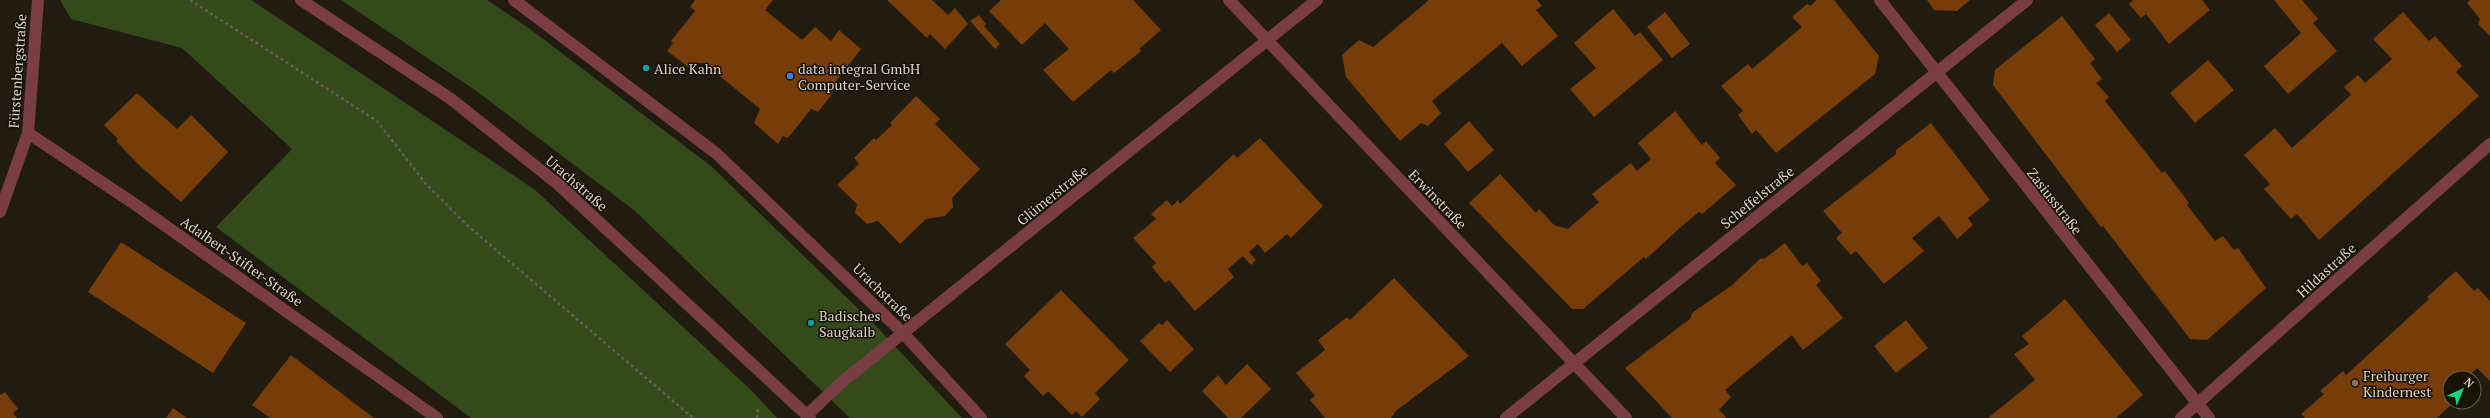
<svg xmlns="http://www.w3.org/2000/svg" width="2490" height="418" font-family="'PT Serif',serif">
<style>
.green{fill:#354a1a}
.building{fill:#763d08}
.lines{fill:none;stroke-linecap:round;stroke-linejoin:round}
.path{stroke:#655e55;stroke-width:2.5;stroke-dasharray:3 3;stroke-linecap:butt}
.minor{stroke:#7a3e42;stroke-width:12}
.culture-dot{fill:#0f9aa8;stroke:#191207;stroke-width:1.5}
.shop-dot{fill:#3f7fe0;stroke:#191207;stroke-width:1.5}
.education-dot{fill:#8d6e63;stroke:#191207;stroke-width:1.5}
.labels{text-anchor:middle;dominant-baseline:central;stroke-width:3;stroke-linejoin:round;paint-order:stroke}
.poi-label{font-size:14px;fill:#d8d2cb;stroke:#191207;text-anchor:start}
.street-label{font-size:14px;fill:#d8d2cb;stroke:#191207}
</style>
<rect width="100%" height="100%" fill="#221b10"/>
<path class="green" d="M60,0h191l283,189 217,201 26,28h-306l-255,-191 76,-78 -110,-101 -111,-29z
M341,0h146l43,29 181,137 167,162 84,90h-112l-215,-207 -160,-121z"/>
<path class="building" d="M695,0h78l-8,10 37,30 13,-13 16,14 8,-11 22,19 -31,40 3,4 -15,19 -7,-3 -23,29 -5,-2 -5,8 -24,-21 6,-14 -56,-46h-9l-4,6 -24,-18 6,-8 -2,-2 24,-30 -5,-4z
M887,0h45l16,15 7,-7 13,16 -23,25 -15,-15 -3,4z
M1001,0h132l28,30 -22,19 2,2 -27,22 -3,-3 -38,32 -30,-32 26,-21 -24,-26 -23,22 -33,-34z
M1429,0h108l5,6 -6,4 22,26 -36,30 -20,-23 -70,58 9,12 -13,13 -7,-3 -21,18 -54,-64 -4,-22 17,-15 14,7z
M1817,0h17l45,56 -4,18 -99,79 -20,-23 -4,4 -14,-19 5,-4 -22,-25 27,-22 4,5 31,-26 19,-16 -10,-10 15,-13 3,2z
M1927,0h43l-13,11 -23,-1z
M2133,0h69l8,10 -41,34 -23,-30 -5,4 -12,-14z
M2274,0h28l16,19 -5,4 24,28 -49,43 -24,-28 37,-33z
M2470,0h20v36l-12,-12 2,-5 -13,-16z
M1613,9l22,27 5,-4 23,28 -69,57 -24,-28 26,-21 -22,-25z
M1665,12l25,32 -18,14 -25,-31z
M2403,12l26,29 6,-5 27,30 -6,6 23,24 -160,144 -22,-26 -6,5 -27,-30 6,-5 -26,-29 31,-27 17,20 59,-53 -7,-8 14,-12 7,8 27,-24 -19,-20z
M2109,13l22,27 -14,12 -22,-27z
M979,15l7,9 -2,2 16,18 -5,5 -25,-28z
M2062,16l33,43 -5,4 12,16 -6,4 13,14 -4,4 57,72 3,-2 24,32 -2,2 28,36 8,-5 11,14 4,-2 28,40 -59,52 -17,-1 -87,-113 -2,1 -108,-142 2,-15z
M2208,60l26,30 -39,33 -25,-30z
M137,93l40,36 14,-14 37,37 -47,50 -41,-36 -24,-25 2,-2 -14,-14z
M916,96l24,23 -5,5 45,45 -28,29 1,9 -8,9 -19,3 -26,25 -22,-23 -11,3 -12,-11 2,-9 -20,-19 22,-21 -5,-6 20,-20 2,2 16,-15 -2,-2z
M1675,111l27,34 4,-4 14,17 -5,5 21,22 -34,29 -3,-2 -17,14 -36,33 -2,-2 -61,52h-11l-103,-106 31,-29 36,39 3,-4 15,16 14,4 31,-27 -7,-8 39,-31 6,8 14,-12 -13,-16z
M1469,121l25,29 -26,22 -24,-28z
M1931,123l59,77 -22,18 5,7 -16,14 -18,-23 -27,22 12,13 -40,33 -28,-33 -5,4 -15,-17 6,-5 -19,-22 73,-57v-4z
M1260,138l63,68 -32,32 -4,-4 -22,19 -7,-9 -9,8 7,8 -5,5 -8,-9 -15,13 6,8 -39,34 -26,-31 -4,3 -13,-16 4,-4 -23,-25 23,-19 -5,-5 16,-14 5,6 6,-6 2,4 54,-50 3,4z
M121,242l125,81 -33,50 -125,-81z
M1785,243l17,23 5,-3 14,18 -5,4 27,33 -40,32 -11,-15 -67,55 6,7 -12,13 7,7 -1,1h-53l-47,-50 65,-49 2,-6 39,-27 30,-28 3,1z
M2456,271l18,20 4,-3 12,13v80l-13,-13 -10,10h-17v24h4l-17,16h-132l-4,-4 23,-20 -4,-3 23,-20 3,4 83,-76 -2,-2z
M1394,278l75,78 -72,54 -6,8h-66l-15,-18 5,-4 -19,-23 29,-23 -7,-10 29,-23 3,3z
M1061,290l68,70 -34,33 5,6 -18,18 -6,-6 -4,4 -24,-24 -5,5 -19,-20 6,-6 -25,-26z
M2065,299l78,96 -27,23h-128l47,-38 -21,-26 15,-10 -7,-8z
M1167,320l27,29 -24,23 -30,-31 19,-18 3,2z
M1906,320l22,28 -32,25 -22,-27z
M291,355l83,63h-104l-18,-13z
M1247,364l24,25 -30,29h-13l-26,-27 16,-16 8,10z
M5,392l13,17 -5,4 4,5h-17v-23z
M173,408l14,10h-21z"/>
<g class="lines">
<path class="path" d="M190,0l187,121 49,63 42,42 225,192
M757,418l1,-9"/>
<path class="minor" d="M301,0l150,99 108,86 251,233
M514,0l203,154 186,179 78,85
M1229,0l397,418
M1880,0l329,418
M28,133l108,72 301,213
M0,212l28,-79 10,-133
M807,415l35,-33 475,-382
M1506,418l521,-418
M2181,418l309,-274"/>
</g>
<g class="culture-dot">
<circle cx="646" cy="68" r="4"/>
<circle cx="811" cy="323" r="4"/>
</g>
<circle class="shop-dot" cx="790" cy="76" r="4"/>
<circle class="education-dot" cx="2355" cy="383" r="4"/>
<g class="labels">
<g class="poi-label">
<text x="654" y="68">Alice Kahn</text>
<text x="798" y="68">data integral GmbH<tspan x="798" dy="16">Computer-Service</tspan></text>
<text x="819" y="315">Badisches<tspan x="819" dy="16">Saugkalb</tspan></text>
<text x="2363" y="375">Freiburger<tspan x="2363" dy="16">Kindernest</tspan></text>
</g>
<g class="street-label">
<text transform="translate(17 71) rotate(-86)">Fürstenbergstraße</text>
<text transform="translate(577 183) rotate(41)">Urachstraße</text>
<text transform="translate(1052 195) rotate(-39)">Glümerstraße</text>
<text transform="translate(1757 197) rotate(-39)">Scheffelstraße</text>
<text transform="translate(1438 199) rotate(46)">Erwinstraße</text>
<text transform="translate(2055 201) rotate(52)">Zasiusstraße</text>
<text transform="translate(242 261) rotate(35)">Adalbert-Stifter-Straße</text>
<text transform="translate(2326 270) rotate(-42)">Hildastraße</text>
<text transform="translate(883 292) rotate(44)">Urachstraße</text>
</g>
</g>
<g transform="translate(2462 390) rotate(44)"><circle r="19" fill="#191207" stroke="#655f55"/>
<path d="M0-3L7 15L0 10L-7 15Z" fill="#0ed98a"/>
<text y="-6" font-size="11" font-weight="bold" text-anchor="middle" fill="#d8d2cb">N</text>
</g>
</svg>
